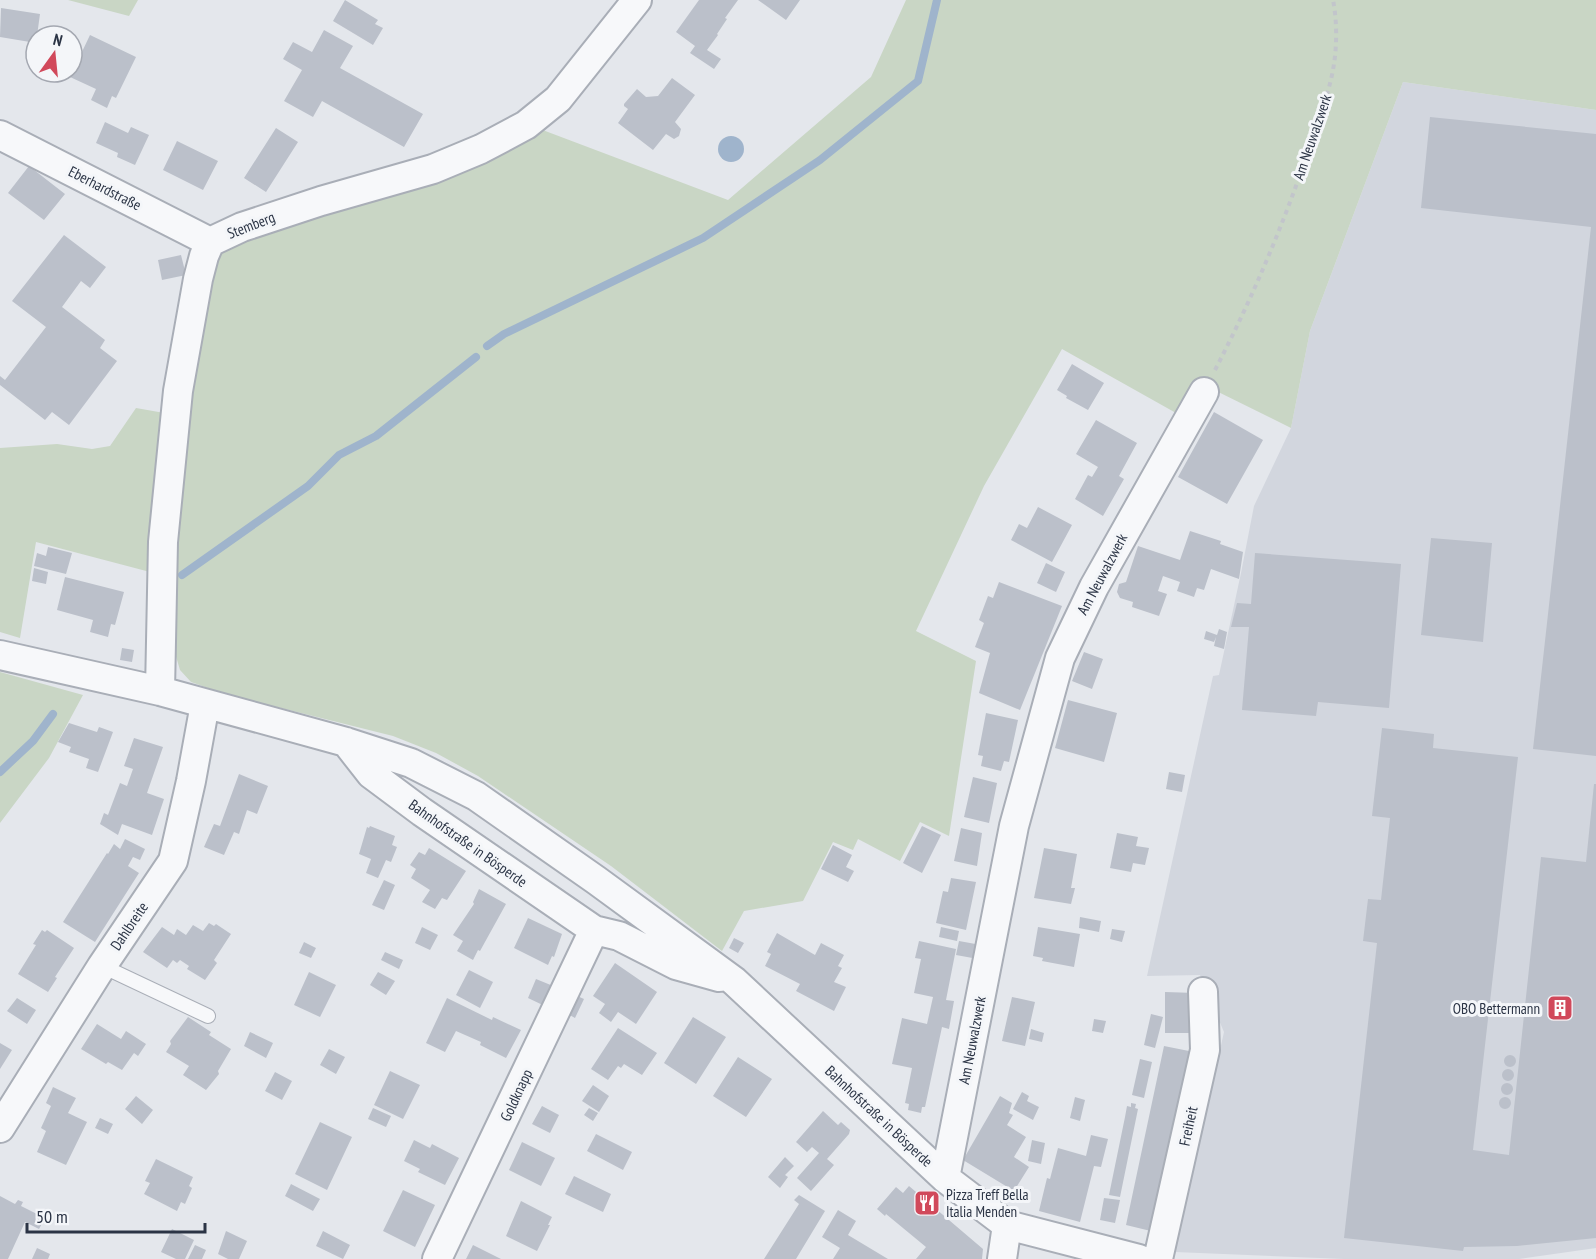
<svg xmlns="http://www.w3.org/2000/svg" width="1596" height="1259" font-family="'PT Sans Narrow',sans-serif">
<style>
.built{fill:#d2d6de}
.green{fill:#c9d6c5}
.water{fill:#9fb4cc}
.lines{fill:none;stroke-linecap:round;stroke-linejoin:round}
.stream{stroke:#9fb4cc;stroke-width:8}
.building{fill:#bbc0ca}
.service-casing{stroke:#a9aeb7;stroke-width:16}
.minor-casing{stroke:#a9aeb7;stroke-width:32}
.path{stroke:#c2c5cb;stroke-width:4;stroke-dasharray:4.5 4.5;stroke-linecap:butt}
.service{stroke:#f7f8fa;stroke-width:14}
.minor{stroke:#f7f8fa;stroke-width:28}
.labels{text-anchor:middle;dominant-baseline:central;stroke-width:6;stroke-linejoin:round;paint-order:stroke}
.street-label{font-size:15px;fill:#2b3445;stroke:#f4f6f9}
.poi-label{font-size:15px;fill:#2b3445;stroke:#f4f6f9;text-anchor:end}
</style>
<rect width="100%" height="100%" fill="#e4e7ec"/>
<path class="built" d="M1403,82l193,28v1138l-77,11h-175l-169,-7 49,-220 -24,-57 -53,1 66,-300 6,-1 22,-102 13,-67 37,-78 19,-97z"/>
<path class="green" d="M68,0h70l-9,16z
M906,0h690v110l-193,-28 -93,249 -19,97 -97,-48 -18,33 -114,-64 -78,137 -68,145 60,30 -27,175 -29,-14 -20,39 -42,-22 -5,11 -20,-8 -30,59 -59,10 -22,40 -111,-85 -133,-90 -42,-23 -43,-17 -168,-42 -34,-12 -11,-12 -5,-17 -3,-77 17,-182 25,-136 12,-13 314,-116 188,71 143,-123z
M136,408l34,6 -20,158 -114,-30 -16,96 -20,-6v-184l57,-4 35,5 18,-3z
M0,672l83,23 -34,63 -49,65z"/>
<path class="water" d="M718 149a13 13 0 1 1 26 0a13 13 0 1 1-26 0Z"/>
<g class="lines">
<path class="stream" d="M487,346l17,-12 199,-96 117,-78 98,-79 19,-81
M182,575l126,-89 31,-31 37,-19 100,-79
M0,772l33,-31 20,-27"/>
</g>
<path class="building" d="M345,0l33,20 -3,4 8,4 -10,17 -40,-24z
M699,0h39l-13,18 2,1 -10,15 1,1 -11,15 14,9 -7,10 -24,-16 5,-7 -19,-14z
M758,0h42l-14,20z
M1,8l39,6 -4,29 -36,-6z
M324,30l29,16 -13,22 83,46 -19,33 -82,-46 -9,16 -29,-16 18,-31 -19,-11 10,-17 19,10z
M90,35l46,22 -20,41 -4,-2 -5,12 -16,-8 5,-11 -26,-12z
M672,78l23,17 -20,27 6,7 -2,7 -5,3 -8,-5 -13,16 -35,-27 10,-14 -4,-3v-2l13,-15 9,8 12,-1z
M1430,117l166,17v622l-63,-7 58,-522 -170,-19z
M105,122l23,11 3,-6 18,8 -14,30 -18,-8 1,-4 -22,-10z
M276,128l22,14 -32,50 -22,-14z
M177,141l41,20 -15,29 -40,-20z
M29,166l36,28 -21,26 -36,-27z
M64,235l42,32 -16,21 -9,-7 -19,26 43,33 -5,8 17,13 -48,64 -17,-13 -7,8 -45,-35v-9l5,4 41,-53 -34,-26z
M181,255l5,20 -24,5 -4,-20z
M1072,364l32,19 -16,27 -22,-12 1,-2 -10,-6z
M1214,412l49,28 -36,64 -49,-27z
M1096,420l41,23 -18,33 5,3 -21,37 -28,-17 13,-24 4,2 6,-10 -22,-13z
M1038,507l34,18 -20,37 -41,-22 8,-16 8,4z
M1190,531l31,10 -1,3 23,8 -4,27 -28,-10 -7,21 -7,-2 -3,9 -17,-6 3,-9 -17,-6 -5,15 9,3 -8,22 -27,-9 1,-5 -13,-4 -3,-6 2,-8 7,-2 12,-36 42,14z
M1431,538l61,5 -9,99 -62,-7z
M48,547l24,6 -6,21 -32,-8 3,-13 9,3z
M1255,553l146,11 -12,144 -71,-6 -2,14 -74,-6 7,-83h-18l6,-24 14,1z
M1046,563l19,9 -9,20 -19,-9z
M34,568l14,4 -2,12 -14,-3z
M65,577l59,15 -9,33 -4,-1 -3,13 -18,-5 3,-12 -36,-10z
M999,582l63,24 -42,104 -41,-17 11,-40 -15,-6 9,-24 -5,-3 9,-24 5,2z
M1219,629l8,3 -3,17 -10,-3 2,-9 -2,5 -10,-3 2,-8 11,4z
M122,648l12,2 -2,12 -12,-2z
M1084,652l19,7 -11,30 -20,-8z
M1068,700l49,13 -13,49 -49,-14z
M986,713l32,7 -9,42 -5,-1 -3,10 -20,-5 2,-10 -5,-1z
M69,723l28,9 2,-5 14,5 -15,40 -12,-4 3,-9 -20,-7 2,-5 -13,-5z
M1382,728l52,6 -1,14 85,9 -45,393 36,5 32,-298 45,5 8,-78h2v454l-79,8 -53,1 -1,4 -119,-13 33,-295 -14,-2 5,-42 13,1 9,-82 -18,-2z
M134,738l29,9 -16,46 17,6 -12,36 -30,-11 -4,11 -18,-11 4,-11 4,2 12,-32 7,3 6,-17 -9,-3z
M1169,772l16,3 -3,17 -16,-3z
M239,774l29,12 -11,28 -10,-4 -8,24 -5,-2 -10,23 -20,-8 10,-23 6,2z
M973,777l24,6 -8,40 -25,-6z
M370,826l25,10 -3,9 5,2 -6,15 -5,-2 -8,18 -12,-5 5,-14 -12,-5 8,-27 2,1z
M922,826l19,9 -19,38 -19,-10z
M961,828l21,5 -5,33 -23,-5z
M1117,833l21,4 -2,9 13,2 -4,17 -12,-2 -2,9 -21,-4z
M125,839l20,10 -5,11 -7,-3 -5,9 11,7 -44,69 -32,-20 44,-69 1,1 6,-10 6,5z
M833,845l19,10 -6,12 8,4 -6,11 -27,-13z
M429,848l37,23 -19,29 -5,-2 -7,11 -13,-7 8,-12 -19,-12 5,-9 -6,-4 9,-13 6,3z
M1044,848l33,6 -6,34h4l-4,16 -37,-6z
M951,878l25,4 -10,48 -30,-7 7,-32 5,1z
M384,880l11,5 -11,25 -12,-5z
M479,889l27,15 -26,47 -2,-1 -5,10 -16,-9 6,-10 -10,-6 21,-31 -1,-2z
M1080,917l21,4 -2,11 -20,-4z
M528,918l34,16 -8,23 -2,-1 -4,9 -34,-17z
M209,923l5,3 2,-2 15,10 -17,26 3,3 -12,17 -18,-11 2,-3 -9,-6 -3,3 -4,-3 -6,8 -24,-16 19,-25 12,8 3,-6 9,6 7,-10 10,6z
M422,927l16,8 -8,15 -15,-7z
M941,927l18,4 -2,10 -18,-4z
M1038,927l42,7 -6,33 -32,-6 1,-3 -10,-2z
M1112,929l13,2 -3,11 -12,-3z
M42,930l3,2 2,-2 27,18 -19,29 2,1 -9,14 -30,-18 18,-29 -3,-1z
M777,933l38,22 6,-12 23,12 -6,11 4,2 -8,14 12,5 -12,24 -38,-20 4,-7 -35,-18 6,-12 -4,-2z
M734,938l10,5 -6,10 -9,-5z
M919,941l37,8 -10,51 8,1 -5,28 -7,-2 -17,80h-3l-1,6 -13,-3 1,-6 -4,-1 7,-35 -20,-4 10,-46 25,6 6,-27 -19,-4 7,-34 -6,-1z
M959,941l22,4 -3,14 -22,-4z
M304,942l12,6 -5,10 -12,-5z
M385,952l18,8 -4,9 -18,-9z
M615,963l42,29 -21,32 -18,-12 -7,10 -12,-9 6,-9 -12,-8z
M469,970l24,12 -13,26 -24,-13z
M309,972l27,13 -16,32 -26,-12z
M378,972l17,9 -9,14 -16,-10z
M536,979l22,9 -9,20 -21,-10z
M1165,992l31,1 2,40h-33z
M575,995l9,4 -9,19 -9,-5z
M1012,997l23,5 -10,44 -23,-5z
M17,998l19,12 -9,14 -20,-13z
M447,998l45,22 1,-3 28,13 -15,28 -26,-13 1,-3 -25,-11 -11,21 -19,-9z
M1151,1014l12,3 -8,31 -11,-3z
M188,1017l23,15 -2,3 22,14 -13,22 1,3 -13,16 -23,-15 6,-9 -23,-14 5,-8 -1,-3z
M693,1017l33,20 -30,47 -32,-21z
M1094,1019l12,2 -3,12 -11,-2z
M97,1024l24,15 5,-8 20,13 -8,12 -4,-3 -12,17 -14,-8 -2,2 -25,-15z
M618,1028l39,25 -15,22 -18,-11 -3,4 -3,-2 -10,14 -17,-11z
M1031,1029l13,4 -2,9 -13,-3z
M250,1032l23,11 -7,15 -22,-12z
M0,1043l12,7 -12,19z
M1164,1046l35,7 -40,180 -33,-8z
M329,1049l16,8 -9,17 -16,-9z
M1504 1061a6 6 0 1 1 12 0a6 6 0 1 1-12 0Z
M738,1057l34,22 -26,38 -33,-21z
M1140,1059l12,3 -8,36 -12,-3z
M1502 1075a6 6 0 1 1 12 0a6 6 0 1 1-12 0Z
M390,1071l30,14 -17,34 -29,-14z
M275,1072l17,9 -10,19 -17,-9z
M1501 1089a6 6 0 1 1 12 0a6 6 0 1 1-12 0Z
M593,1085l16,11 -10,16 -17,-11z
M53,1087l23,11 -8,15 19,9 -21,43 -29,-13 9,-21 -5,-3 10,-22 -5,-3z
M1022,1092l7,4 -2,5 12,6 -6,13 -20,-11z
M136,1096l17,14 -11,14 -17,-15z
M1000,1096l12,7 -3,10 4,2 -6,10 19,12 -12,20 15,10 -15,24 -51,-31z
M1499 1103a6 6 0 1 1 12 0a6 6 0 1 1-12 0Z
M1075,1097l10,3 -5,21 -10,-3z
M1131,1103l5,1 -1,4 3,1 -18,88 -11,-2 16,-78 2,-11 4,1z
M542,1106l17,9 -9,18 -18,-9z
M373,1108l18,8 -5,11 -18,-8z
M589,1108l9,5 -5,8 -9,-6z
M823,1111l15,14 3,-3 9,8 -1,4 -22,25 7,6 -23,26 -14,-13 22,-25 -7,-6 -5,5 -11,-10z
M100,1118l13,6 -5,10 -13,-6z
M320,1122l32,15 -25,53 -32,-16z
M596,1134l36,18 -9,18 -36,-19z
M1091,1135l17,4 -7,28 -7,-1 -14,56 -41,-11 8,-33 3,1 8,-31 28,8z
M414,1140l16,8 2,-4 27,14 -14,27 -27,-13 2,-3 -16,-8z
M1032,1140l13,3 -4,21 -13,-3z
M522,1142l33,16 -14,28 -32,-16z
M785,1157l9,9 -9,9 3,2 -8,11 -12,-11z
M156,1159l37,18 -4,9 3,2 -7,16 -4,-2 -4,9 -33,-17 6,-11 -5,-2z
M574,1176l37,18 -8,18 -38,-18z
M291,1184l29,15 -7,12 -28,-15z
M909,1186l74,63 -1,10h-66l10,-12 -40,-33 -1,2 -8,-7 19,-22 7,6z
M403,1190l32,15 -20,42 -32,-16z
M799,1195l26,16 -29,48h-32l35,-55 -5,-4z
M0,1196l15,8 3,-4 5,2 -2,4 24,12 -6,11 -14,-7 -17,37h-8z
M1104,1198l16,2 -5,23 -15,-3z
M521,1201l31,16 -4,8h2l-13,26 -31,-15z
M838,1210l18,11 -8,14 40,24h-55l7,-11 -18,-11z
M172,1229l22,11 -9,19h-9l-15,-7z
M226,1231l21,10 -8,18h-11l-10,-5z
M323,1231l27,14 -7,14 -27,-13z
M195,1245l11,5 -4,9h-14z
M473,1245l28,14h-35z
M37,1248l13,6 -2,5h-16z"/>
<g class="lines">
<g class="service-casing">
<path id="service" d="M102,966l106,50"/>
</g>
<g class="minor-casing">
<path id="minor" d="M0,135l210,107
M0,655l160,36 186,51 65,21 65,33 120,84 138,101 211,197 62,47 132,34
M160,691l3,-149 15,-151 20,-112 6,-23 6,-14 32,-15 79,-26 112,-32 48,-20 45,-24 32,-26 79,-99
M346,742l25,32 51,38 172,118 25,6 57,29 43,12
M0,1128l102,-162 71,-105 18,-80 14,-77
M945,1178l69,-352 46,-168 34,-71 110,-195
M437,1259l157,-329
M1002,1259l5,-34
M1158,1259l47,-209 -2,-58"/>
</g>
<path class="path" d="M1215,370c38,-73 70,-149 96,-227 8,-26 19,-52 23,-79 3,-20 3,-44 -1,-64"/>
<use href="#service" class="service"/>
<use href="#minor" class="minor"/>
</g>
<defs>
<g id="building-square" transform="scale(1.35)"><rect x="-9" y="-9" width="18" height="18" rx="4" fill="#d1495b" stroke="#f4f6f9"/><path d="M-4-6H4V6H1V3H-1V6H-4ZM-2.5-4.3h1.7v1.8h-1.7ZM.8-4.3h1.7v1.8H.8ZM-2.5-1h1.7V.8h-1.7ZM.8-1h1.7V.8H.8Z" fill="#fff"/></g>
<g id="restaurant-square" transform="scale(1.35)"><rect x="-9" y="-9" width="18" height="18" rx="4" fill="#d1495b" stroke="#f4f6f9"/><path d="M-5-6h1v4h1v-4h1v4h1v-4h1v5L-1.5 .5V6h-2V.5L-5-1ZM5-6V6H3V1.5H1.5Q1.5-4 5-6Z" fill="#fff"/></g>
</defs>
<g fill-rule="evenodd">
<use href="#building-square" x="1560" y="1008"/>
<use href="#restaurant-square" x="927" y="1203"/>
</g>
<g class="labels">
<g class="street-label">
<text transform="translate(1312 137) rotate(-71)">Am Neuwalzwerk</text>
<text transform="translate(105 188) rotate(27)">Eberhardstraße</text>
<text transform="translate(251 225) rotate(-21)">Stemberg</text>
<text transform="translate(1102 574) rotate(-62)">Am Neuwalzwerk</text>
<text transform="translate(468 843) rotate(35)">Bahnhofstraße in Bösperde</text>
<text transform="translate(129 926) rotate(-56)">Dahlbreite</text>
<text transform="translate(972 1040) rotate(-79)">Am Neuwalzwerk</text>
<text transform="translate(516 1095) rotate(-65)">Goldknapp</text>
<text transform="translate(879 1116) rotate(43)">Bahnhofstraße in Bösperde</text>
<text transform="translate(1188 1126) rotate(-78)">Freiheit</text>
</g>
<g class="poi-label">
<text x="1540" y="1008">OBO Bettermann</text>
<text x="946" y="1194" text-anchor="start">Pizza Treff Bella<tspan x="946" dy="17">Italia Menden</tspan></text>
</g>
</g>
<g transform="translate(54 54) rotate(15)"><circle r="28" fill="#f4f6f9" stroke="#a4a8b1" stroke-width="1.5"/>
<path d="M0-4.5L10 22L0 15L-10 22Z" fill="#d1495b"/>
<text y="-9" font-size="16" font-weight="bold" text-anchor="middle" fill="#2b3445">N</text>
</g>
<path d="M27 1223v9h178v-9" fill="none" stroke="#2b3445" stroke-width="3"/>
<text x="36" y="1223" font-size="18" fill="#2b3445" stroke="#f4f6f9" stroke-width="4.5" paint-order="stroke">50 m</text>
</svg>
